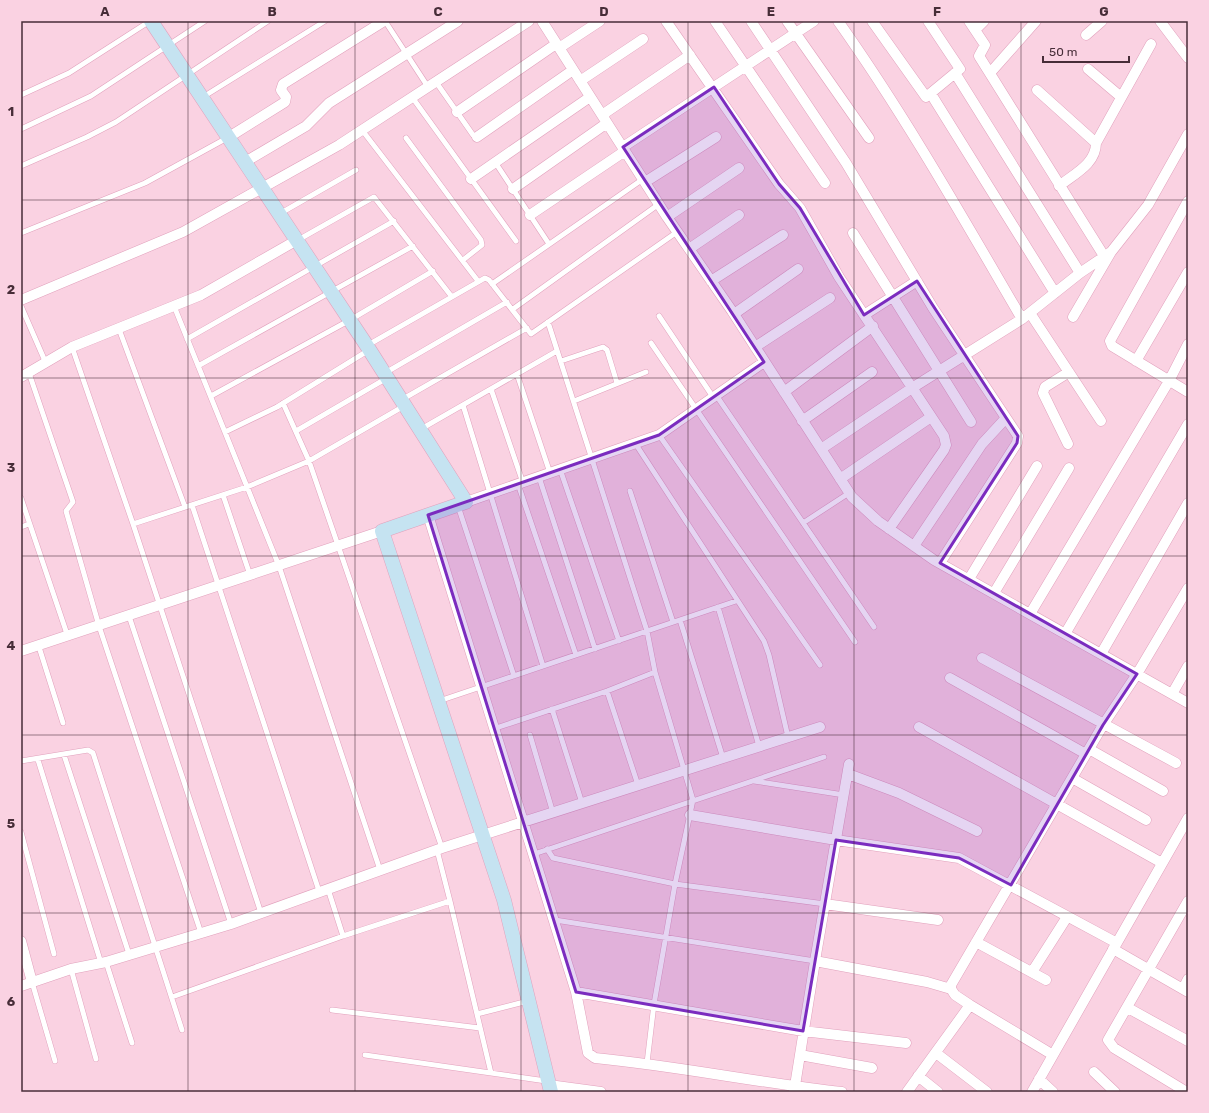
<svg xmlns="http://www.w3.org/2000/svg" width="1209" height="1113" font-family="Rubik,sans-serif">
<style>
.lines{fill:none;stroke-linecap:round;stroke-linejoin:round}
.lane-casing{stroke:#e1a1bc;stroke-width:6}
.street-casing{stroke:#e1a1bc;stroke-width:11}
.secondary-casing{stroke:#e1a1bc;stroke-width:15}
.lane{stroke:#fff;stroke-width:5}
.street{stroke:#fff;stroke-width:10}
.secondary{stroke:#c5e3f1;stroke-width:14}
.marked{fill:#7b2cbf;fill-opacity:0.2;stroke:#7b2cbf;stroke-width:3;stroke-linejoin:round}
.grid{fill:none;stroke:#472d38;stroke-width:1;stroke-opacity:0.55}
.neatline{fill:none;stroke:#472d38;stroke-width:1.5}
.grid-label{font-size:13px;text-anchor:middle;font-weight:bold;fill:#472d38}
</style>
<rect width="100%" height="100%" fill="#fad2e2"/>
<g class="lines">
<g class="lane-casing">
<path id="lane" d="M385,21l43,66
M436,82l37,53 4,2
M21,95l48,-22 81,-52
M203,97l122,-76
M412,97l104,144
M21,129l70,-33 114,-75
M362,130l116,151
M406,138l75,102 1,5 -19,15
M495,162l54,82
M21,166l66,-29 29,-15 152,-101
M281,213l75,-43
M21,233l124,-50 82,-45
M298,240l76,-43 78,100
M492,284l151,-105
M21,306l24,55
M174,306l105,260 101,304
M513,309l146,-105
M659,316l54,81
M548,322l99,309 8,41 38,128 -18,84 -21,120 -7,59
M119,329l66,178
M187,339l207,-118
M651,343l204,299
M368,345l117,-67 4,2 42,54 146,-102
M72,347l61,177 128,389
M561,361l42,-14 4,3 10,33
M198,366l215,-120
M29,373l44,129 -7,9 33,115 102,307
M385,373l122,-71
M517,374l33,99
M491,389l32,94
M716,395l158,232
M211,396l139,-76 83,-49
M403,399l124,-71
M574,401l72,-29
M283,403l26,58 133,387
M463,405l80,261
M421,429l136,-78
M296,431l91,-53
M225,432l52,-25 92,-57
M659,435l161,230
M635,443l129,198 5,14 19,82
M560,469l59,172
M539,477l56,172
M518,484l58,171
M630,491l43,131
M223,495l27,80
M21,498l47,139
M192,505l127,386
M458,506l56,170
M803,523l46,-30
M133,524l114,-37 62,-26 95,-55
M21,527l8,-3
M718,607l41,139
M129,616l102,308
M680,620l43,138
M39,647l24,76
M607,691l31,94
M439,701l297,-100
M552,709l30,94
M496,728l111,-37 48,-19
M530,735l23,78
M64,755l65,199
M38,760l63,203
M21,761l67,-11 5,3 89,277
M754,781l90,14
M21,832l33,122
M547,849l6,9 122,26 150,20
M534,854l290,-97
M328,889l15,47
M450,901l41,172
M555,920l260,41
M106,962l26,81
M71,969l25,90
M32,982l23,79
M172,997l171,-61 107,-35 -13,-51
M332,1010l148,18
M477,1014l51,-13
M365,1055l181,26"/>
</g>
<g class="street-casing">
<path id="street" d="M542,21l125,196 65,94 120,186 26,24 56,39 254,143
M666,21l113,163 21,24 39,69 105,159 2,9 -2,5 -55,79
M715,21l110,162
M751,21l95,142 87,145 85,128 -1,7 -77,120
M787,21l82,117
M838,21c68,96 125,197 184,298
M872,21l54,76 34,-28 -32,-48
M969,21l16,24 -6,11 125,200
M1160,21l28,37
M975,30l9,-9
M1086,35l16,-14
M559,48l41,-27
M1088,69l33,28
M955,73l125,200
M990,73l46,-52
M580,81l63,-42
M1037,90l59,53
M931,94l124,199
M457,112l99,-68
M602,115l88,-60
M229,137l56,-35 1,-5 -5,-7 2,-6 101,-63
M477,137l96,-67
M623,147l191,-126
M245,162l61,-36 23,-23 129,-82
M471,179l119,-82
M645,182l71,-45
M1059,186c15,-12 37,-22 37,-43l55,-99
M513,189l94,-66
M1188,201l-78,140 2,5 76,46
M530,215l95,-64
M667,217l72,-49
M853,233l118,189
M689,249l50,-34
M711,281l72,-46
M21,300l162,-68 156,-87 190,-124
M1030,313l71,108
M734,314l64,-45
M864,315l53,-34
M1073,317l38,-65
M755,347l75,-49
M1136,361l52,-89
M21,377l51,-30 129,-52 96,-55
M784,392l89,-66
M802,421l70,-49
M1068,444l-25,-51 2,-6 24,-15
M821,449l91,-61 110,-69 58,-46 31,-21 37,-47 40,-71
M840,479l91,-62
M466,502l193,-67 105,-73
M428,515l148,477 12,61 7,5c83,8 164,25 247,34
M914,546l68,-102 24,-26
M969,579l68,-113
M994,593l75,-125
M1030,614l139,-233 19,-37
M1065,634l123,-210
M21,651l361,-120
M1101,654l87,-151
M982,658l194,105
M950,678l136,76
M1172,694l16,-28
M919,727l243,136
M1089,749l74,42
M848,774l51,19 78,38
M1072,778l74,42
M690,815l146,25 123,18 158,85
M825,904l113,16
M21,941l11,41
M976,942l70,38
M1113,949l75,43
M815,961l112,21 24,7
M1032,972l35,-55
M21,986l50,-17 35,-7 125,-38 211,-76 378,-121
M1183,989l5,-10
M576,992l227,39 103,12
M1128,1008l60,33
M936,1053l51,39
M800,1055l72,13
M1053,1055l-83,-50 -15,-10 -4,-6v-4l152,-260 34,-51 51,-86
M1094,1072l21,20
M918,1076l20,16
M1039,1079l14,13
M549,1085l52,7
M1185,1091l-71,-43 -6,-8 80,-139
M794,1092l22,-137 33,-191
M907,1092l63,-87
M1032,1092l156,-274"/>
</g>
<g class="secondary-casing">
<path id="secondary" d="M151,21l216,325 99,156 -84,29 122,369 47,192"/>
</g>
<use href="#lane" class="lane"/>
<use href="#street" class="street"/>
<use href="#secondary" class="secondary"/>
</g>
<path class="marked" d="M714,87l65,97 21,24 64,107 53,-34 101,155 -1,7 -77,120 197,111 -34,51 -92,160 -52,-27 -123,-18 -33,191 -227,-39 -148,-477 231,-80 105,-73 -141,-215z"/>
<path class="grid" d="M188,21v1071M355,21v1071M521,21v1071M688,21v1071M854,21v1071M1021,21v1071M21,200h1167M21,378h1167M21,556h1167M21,735h1167M21,913h1167"/>
<rect width="1209" height="1113" fill="none" stroke="#fad2e2" stroke-width="44"/>
<path d="M1043 56v6h86v-6" fill="none" stroke="#472d38" stroke-width="2"/>
<text x="1049" y="56" font-size="12" fill="#472d38" stroke="#fad2e2" stroke-width="3" paint-order="stroke">50 m</text>
<rect x="22" y="22" width="1165" height="1069" class="neatline"/>
<g class="grid-label">
<text x="105" y="16">A</text>
<text x="272" y="16">B</text>
<text x="438" y="16">C</text>
<text x="604" y="16">D</text>
<text x="771" y="16">E</text>
<text x="937" y="16">F</text>
<text x="1104" y="16">G</text>
<text x="11" y="116">1</text>
<text x="11" y="294">2</text>
<text x="11" y="472">3</text>
<text x="11" y="650">4</text>
<text x="11" y="828">5</text>
<text x="11" y="1006">6</text>
</g>
</svg>
